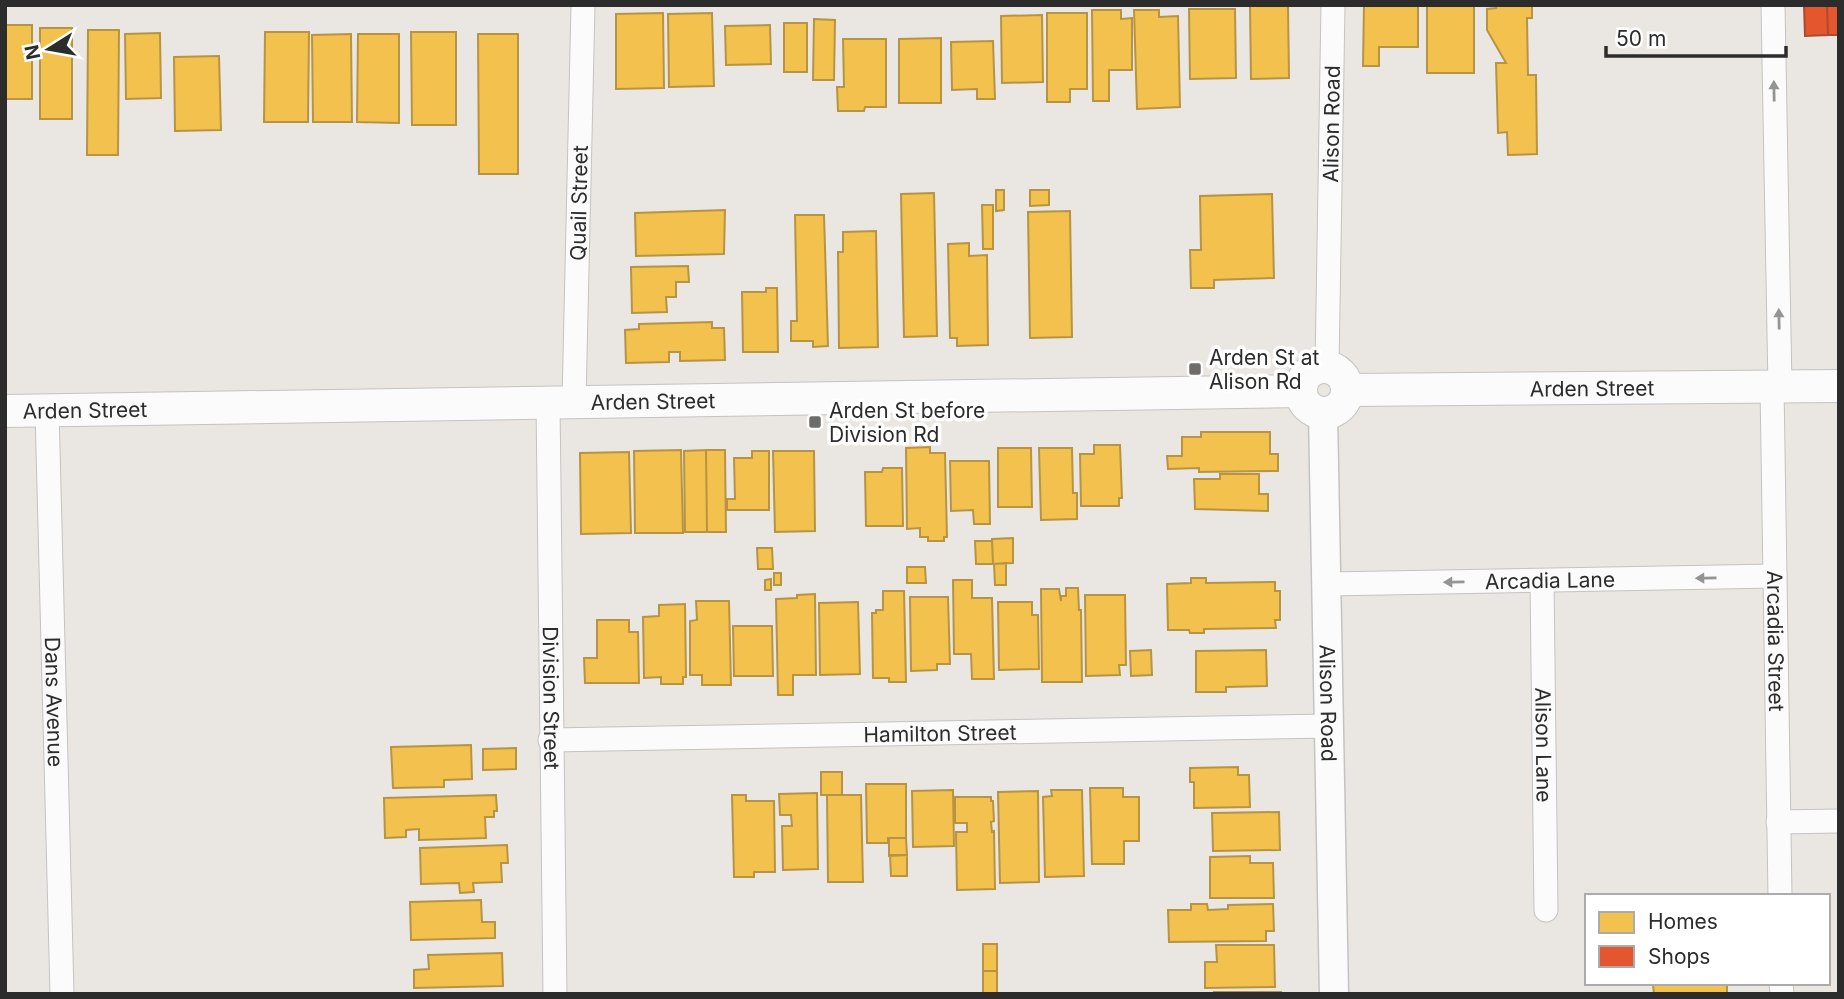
<svg xmlns="http://www.w3.org/2000/svg" width="1844" height="999" font-family="Inter,sans-serif">
<style>
.homes{fill:#f2c14e;stroke:#b79444;stroke-width:2}
.shops{fill:#e4572e;stroke:#ad4a2d;stroke-width:2}
.lines{fill:none;stroke-linecap:round;stroke-linejoin:round}
.minor-casing{stroke:#c4c3c3;stroke-width:25}
.tertiary-casing{stroke:#c4c3c3;stroke-width:31}
.secondary-casing{stroke:#c4c3c3;stroke-width:34}
.minor{stroke:#fcfbfb;stroke-width:23}
.tertiary{stroke:#fcfbfb;stroke-width:28}
.secondary{stroke:#fcfbfb;stroke-width:32}
.oneway{fill:#949494}
.poi-dot{fill:#6e6d6c;stroke:#fff;stroke-width:2.5}
.labels{text-anchor:middle;dominant-baseline:central;stroke-width:7;stroke-linejoin:round;paint-order:stroke}
.street-label{font-size:21px;fill:#2c2c2c;stroke:#fff}
.poi-label{font-size:21px;fill:#2c2c2c;stroke:#fff;text-anchor:start}
</style>
<rect width="100%" height="100%" fill="#eae7e2"/>
<path class="homes" d="M1364,5h54v42h-39v19h-16z
M1427,5h47v68h-47z
M1496,5h41l-5,1v12h-5l1,57h8l1,79 -29,1 -1,-23 -9,1 -2,-70h10l-19,-33v-21l9,-1z
M1250,6h38l1,72 -38,1z
M1189,9h46l1,69 -46,1z
M1092,10h29v9l11,-1v52h-23v31h-16z
M1134,10h25v7l19,-1 2,91 -43,2z
M663,13l1,75 -48,1v-75z
M712,13l2,73 -45,1 -1,-73z
M1047,13h40v76h-17v13h-23z
M1042,15l1,67 -41,1 -1,-67z
M814,19l21,1 -1,60h-21z
M784,23h23v49h-23z
M5,25h27v74h-27z
M770,25l1,39 -45,1 -1,-39z
M40,28h32v91h-32z
M88,30h31l-1,125h-31z
M265,32h44l-1,90h-44z
M411,32h45v93h-44z
M160,33l1,65 -35,1 -1,-65z
M351,34l1,88h-39l-1,-87z
M358,34h41v89l-42,-1z
M478,34h40v140h-39z
M941,38v65h-42v-64z
M843,39h43v68h-21l-1,4h-26l-1,-24h7z
M993,41l2,58h-18v-10l-25,1 -1,-48z
M219,56l2,74 -46,1 -1,-74z
M996,190h8v20l-8,1z
M1030,190h19v15l-19,1z
M934,193l3,143 -33,1 -3,-143z
M1272,194l2,84 -60,2v8h-23l-1,-38h11l-1,-54z
M982,205h11v44h-10z
M725,210l-1,44 -88,2 -1,-43z
M1070,211l2,126 -42,1 -2,-126z
M795,215h29l4,131 -15,1v-6h-22v-20h6z
M876,231l2,116 -39,1 -1,-96h5v-20z
M969,243v13l18,-1 1,90 -31,1v-8h-7l-2,-94z
M688,266l1,16h-13v15h-10l1,15 -35,1 -1,-46z
M766,288h11l1,64h-35l-1,-60h24z
M712,322v6h12l1,32 -45,1v-9h-11v10l-43,1 -1,-33 14,-1v-5z
M1201,432h69v22h8v17l-79,1v-4l-31,1 -1,-13h15v-19h19z
M1094,445h26l2,53h-3v8h-38l-1,-52h14z
M930,447v6h15l2,84h-3v4h-16v-4h-8v-9l-13,1 -1,-81z
M998,448h33l1,59h-34z
M1039,448h33l1,45h4v26l-36,1z
M681,450l2,83h-48l-1,-82z
M706,450l1,82h-22l-1,-81z
M706,450h19l1,82h-19z
M752,451h17v59h-42v-11h8l-1,-41h18z
M773,451h41l1,80 -40,1z
M629,452l2,81 -50,1 -1,-81z
M950,461h39l1,63h-16l-1,-14 -22,1z
M883,468h19l1,58h-37l-1,-54h17z
M1220,474h39v20h9v17l-73,-2 -1,-30h26z
M1013,538v25l-20,1 -1,-25z
M975,541h17l1,23h-17z
M757,548h15l1,21h-15z
M1006,563v22h-11l-1,-21z
M907,567h18l1,16h-19z
M774,573h7v12h-7z
M1191,578h15v5l69,-1v9h5v29h-5l1,8 -72,1v4h-14l-1,-3h-21l-1,-46 24,-1z
M771,579v11h-6v-10z
M953,580h19v18h20l2,81h-22l-1,-25h-17z
M1066,588h12l1,22h2l1,72h-40l-1,-93h18l2,12v-5h5z
M883,591h21l2,91h-17v-4h-16l-1,-65h4v-3h7z
M815,594l1,81h-23v20h-15l-2,-96 21,-1v-3z
M1085,595h40l1,70h-7l1,10 -34,1z
M910,597h38l2,67h-13v6l-26,1z
M696,601h33l2,84h-29v-10h-12v-54l7,-1z
M858,602l2,72 -40,1 -1,-72z
M998,602h34v13h6l1,54 -40,1z
M685,604l1,73h-3v7h-22v-7l-17,1 -1,-61 16,-1v-11z
M597,620h32v12h9l1,51h-54l-1,-25h13z
M733,626h39l1,50h-39z
M1151,650l1,25 -21,1 -1,-25z
M1266,650l1,36 -41,1v5h-30v-41z
M471,745l1,34 -28,1v7l-51,1 -2,-41z
M516,748v21l-33,1v-21z
M1238,767v8h11l1,32 -56,1v-26h-4v-14z
M821,772h21v23h-21z
M866,784h40v54h-18v5h-21z
M1090,788h33v9h16v44h-15v23h-32z
M953,790l1,56 -41,1 -1,-56z
M1051,790h31l2,86 -39,1 -2,-80 9,-1z
M1038,791l1,91 -39,1 -2,-91z
M817,793l1,76 -35,1 -1,-44h10l-1,-11h-11l-1,-21z
M496,795l1,16h-3v6h-9l1,21 -67,2v-11l-13,1v7l-21,1 -1,-40z
M732,795h14v6h28l1,71h-21v5h-20z
M827,795h34l2,87h-35z
M955,797h36v4h2l1,20 -3,1 1,10 2,-1 1,58 -38,1 -1,-58h11v-9h-12z
M1279,812l1,38 -67,1 -1,-38z
M889,838h17l1,17 -18,1z
M507,845l1,18h-7l1,19 -29,1 1,9 -14,1 -1,-10 -38,1 -1,-36z
M890,855h17v21h-16z
M1250,856v7h23l1,35h-64v-41z
M481,900l1,22h13v16l-84,2 -1,-38z
M1191,904h16l1,6 20,-1v-4l45,-1 1,27h-8v10l-97,1 -1,-32h23z
M983,944h14v27h-14z
M1216,945h58l1,42 -70,1v-26h12z
M502,953l1,33 -89,2v-18l15,-1 -1,-14z
M983,971h14v23h-14z
M1636,983h91v10l-73,1 -1,-9h-17z
M1214,992h67v2h-67z"/>
<path class="shops" d="M1804,5h23l1,30 -23,1z
M1827,5h12v30h-11z"/>
<g class="lines">
<g class="minor-casing">
<g id="minor">
<path d="M1773,5l7,382"/>
<path id="s1" d="M1327,367l6,-362"/>
<path id="s2" d="M1772,387l8,509"/>
<path id="s3" d="M574,401l9,-396"/>
<path id="s4" d="M548,402l7,592"/>
<path id="s5" d="M47,410l15,584"/>
<path id="s6" d="M1542,581l4,329"/>
<path id="s7" d="M1328,584l447,-8"/>
<path id="s8" d="M550,740l779,-14"/>
<path d="M1778,822l61,-1"/>
<path d="M1781,983l1,11"/>
</g>
</g>
<g class="tertiary-casing">
<g id="tertiary">
<path id="s9" d="M1323,413l11,581"/>
</g>
</g>
<g class="secondary-casing">
<g id="secondary">
<circle cx="1324" cy="390" r="23"/>
<path id="s10" d="M1347,390l492,-4"/>
<path id="s11" d="M5,411l1296,-20"/>
</g>
</g>
<use href="#minor" class="minor"/>
<use href="#tertiary" class="tertiary"/>
<use href="#secondary" class="secondary"/>
</g>
<defs><path id="oneway-solid" d="M-6-.8H1V-3.2L6.5 0L1 3.2V.8H-6Z" transform="scale(1.75)"/></defs>
<g class="oneway">
<use href="#oneway-solid" transform="translate(1774 91) rotate(-91)"/>
<use href="#oneway-solid" transform="translate(1779 319) rotate(-91)"/>
<use href="#oneway-solid" transform="translate(1706 578) rotate(179)"/>
<use href="#oneway-solid" transform="translate(1454 582) rotate(179)"/>
</g>
<g class="poi-dot">
<rect x="1188" y="362" width="14" height="14" rx="3.5"/>
<rect x="808" y="415" width="14" height="14" rx="3.5"/>
</g>
<g class="labels">
<g class="street-label">
<text stroke="none"><textPath href="#s1" startOffset="243">Alison Road</textPath></text>
<text stroke="none"><textPath href="#s3" startOffset="198">Quail Street</textPath></text>
<text stroke="none"><textPath href="#s10" startOffset="245">Arden Street</textPath></text>
<text stroke="none"><textPath href="#s11" startOffset="648">Arden Street</textPath></text>
<text stroke="none"><textPath href="#s11" startOffset="80">Arden Street</textPath></text>
<text stroke="none"><textPath href="#s7" startOffset="222">Arcadia Lane</textPath></text>
<text stroke="none"><textPath href="#s2" startOffset="254">Arcadia Street</textPath></text>
<text stroke="none"><textPath href="#s4" startOffset="296">Division Street</textPath></text>
<text stroke="none"><textPath href="#s5" startOffset="292">Dans Avenue</textPath></text>
<text stroke="none"><textPath href="#s9" startOffset="290">Alison Road</textPath></text>
<text stroke="none"><textPath href="#s8" startOffset="390">Hamilton Street</textPath></text>
<text stroke="none"><textPath href="#s6" startOffset="164">Alison Lane</textPath></text>
</g>
<g class="poi-label">
<text x="1209" y="357">Arden St at<tspan x="1209" dy="24">Alison Rd</tspan></text>
<text x="829" y="410">Arden St before<tspan x="829" dy="24">Division Rd</tspan></text>
</g>
</g>
<rect width="1844" height="999" fill="none" stroke="#2c2c2c" stroke-width="14"/>
<rect x="1585" y="894" width="245" height="91" fill="#ffffff" stroke="#ababab" stroke-width="2"/>
<rect x="1599" y="912" width="35" height="21" fill="#f2c14e" stroke="#ababab" stroke-width="2"/>
<text x="1648" y="929" font-size="21" fill="#2c2c2c">Homes</text>
<rect x="1599" y="946" width="35" height="21" fill="#e4572e" stroke="#ababab" stroke-width="2"/>
<text x="1648" y="964" font-size="21" fill="#2c2c2c">Shops</text>
<g transform="translate(49 49) rotate(259)" stroke="#ffffff" stroke-width="5" paint-order="stroke">
<path d="M0-5L12 26L0 18L-12 26Z" fill="#2c2c2c"/>
<text y="-10" font-size="19" font-weight="bold" text-anchor="middle" fill="#2c2c2c">N</text>
</g>
<path d="M1606 46v10h180v-10" fill="none" stroke="#2c2c2c" stroke-width="3.5"/>
<text x="1616" y="46" font-size="21" fill="#2c2c2c" stroke="#ffffff" stroke-width="5" paint-order="stroke">50 m</text>
</svg>
